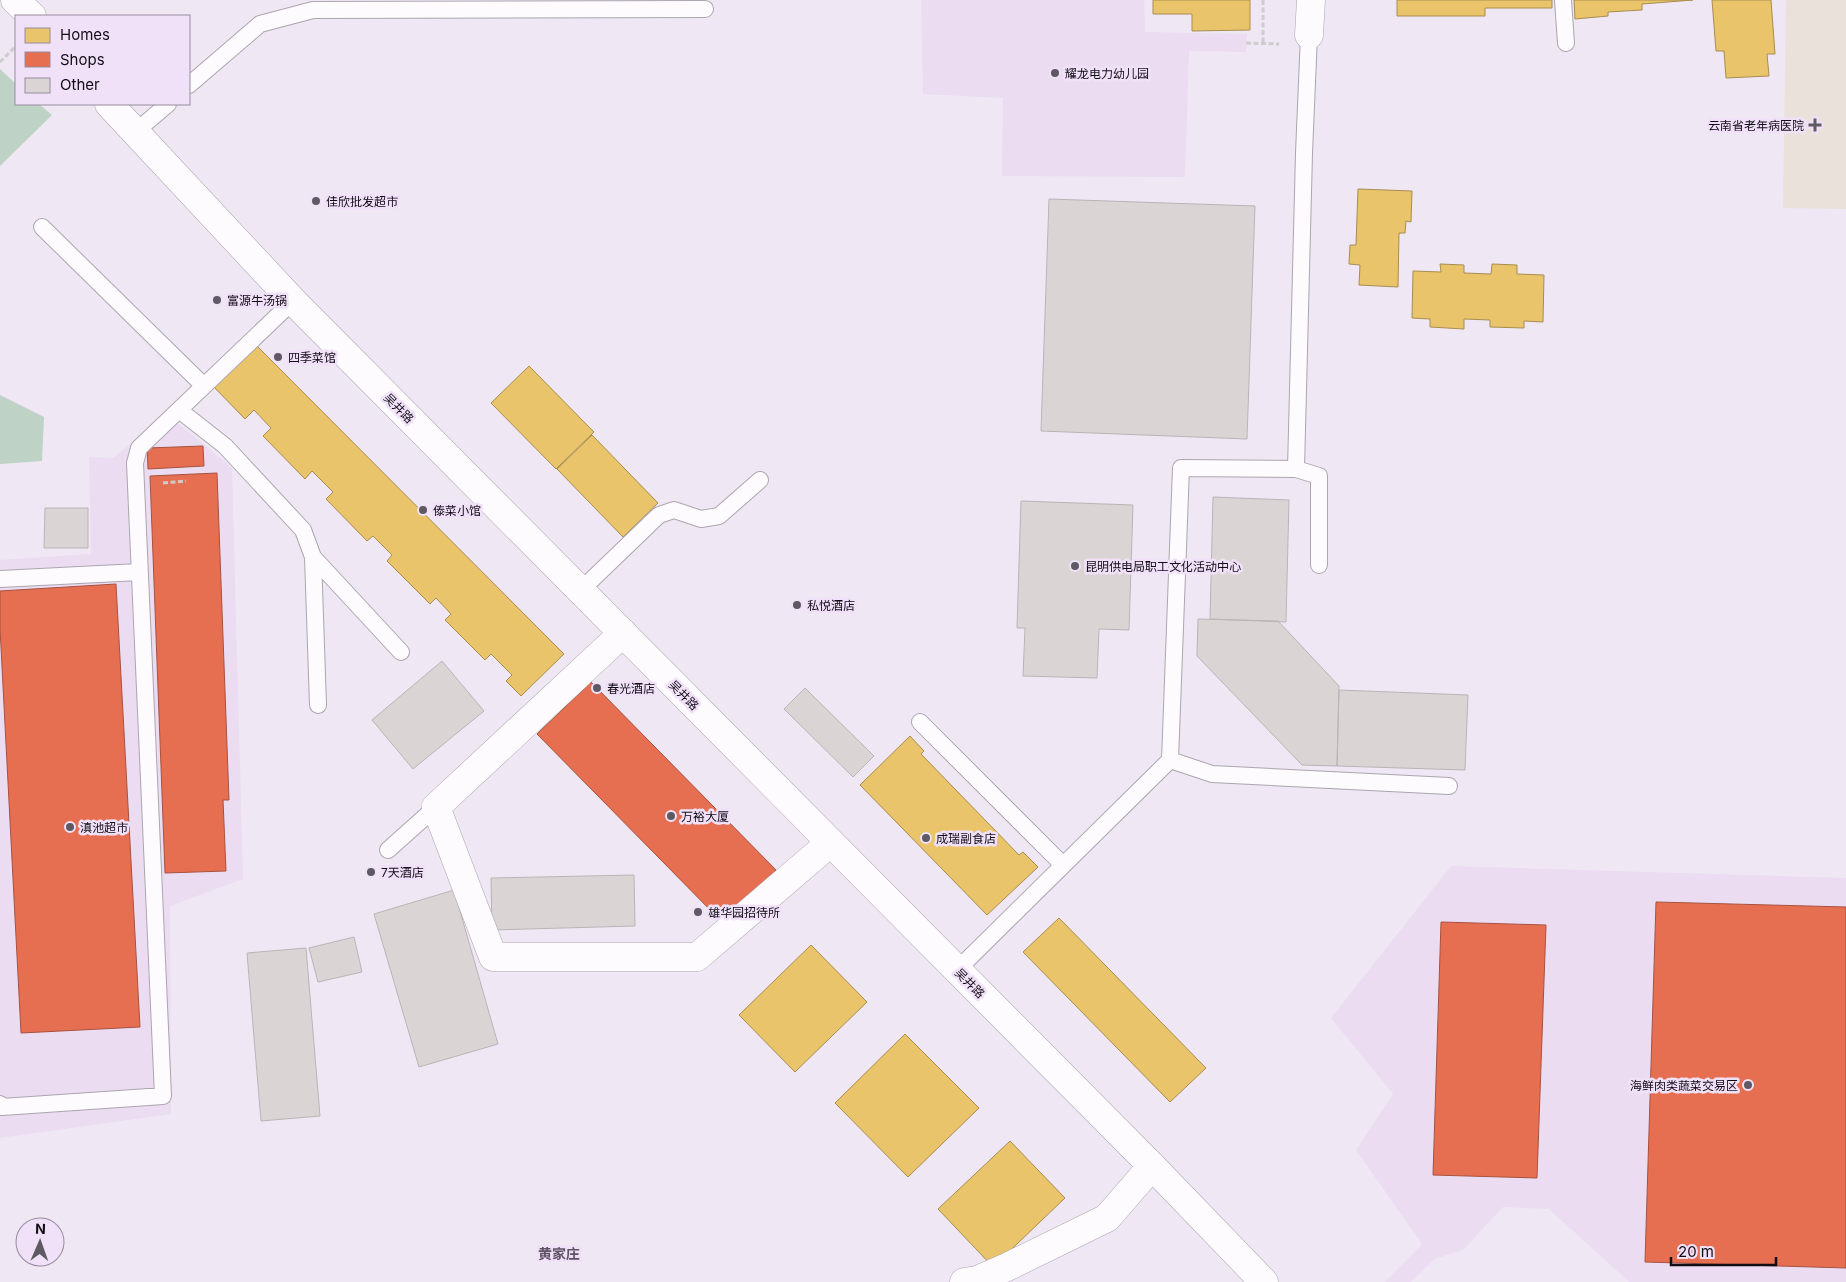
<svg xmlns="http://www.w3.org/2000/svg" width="1846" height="1282" font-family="Inter,'Noto Sans SC',sans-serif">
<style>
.built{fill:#ebdcf2}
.medical{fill:#eae1db}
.green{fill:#bed2c5}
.homes{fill:#e9c46a;stroke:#a88d50}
.shops{fill:#e76f51;stroke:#a7523f}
.building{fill:#dad4d5;stroke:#bbb4b6}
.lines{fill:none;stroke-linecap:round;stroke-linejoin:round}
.service-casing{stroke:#aba6af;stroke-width:18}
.minor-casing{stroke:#aba6af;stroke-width:29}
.tertiary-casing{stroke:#aba6af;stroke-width:29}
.path{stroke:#cecccf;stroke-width:3;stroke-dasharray:5 2.5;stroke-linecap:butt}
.service{stroke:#fdfbfd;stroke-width:16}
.minor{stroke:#fdfbfd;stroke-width:28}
.tertiary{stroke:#fdfbfd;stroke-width:28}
.poi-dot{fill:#5f5963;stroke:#f0e1f9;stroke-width:2}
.labels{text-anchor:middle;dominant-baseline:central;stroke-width:5;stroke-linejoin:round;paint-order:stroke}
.poi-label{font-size:12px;fill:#120d15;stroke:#f0e1f9;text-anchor:start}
.street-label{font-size:12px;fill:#120d15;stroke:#f0e1f9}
.neighbourhood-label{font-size:14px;font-weight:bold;fill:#5f5266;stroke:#f0e1f9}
</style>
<rect width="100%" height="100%" fill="#efe7f3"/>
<path class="built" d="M921,0h223l1,32 102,2 -1,18 -57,-1 -4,126 -183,-1 1,-78 -80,-4z
M167,414l65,54 11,411 -73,27 1,208 -171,24v-578l91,-6 -2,-97 24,1z
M1451,866l395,12v404h-217l-80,-73 -46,-2 -40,43 -29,9 -23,23h-26l37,-38 -66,-94 37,-56 -62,-76z"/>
<path class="medical" d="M1786,0h60v209l-63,-1z"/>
<path class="green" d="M0,69l16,15v20h23l13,11 -52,51z
M0,395l44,22 -2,44 -42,3z"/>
<path class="homes" d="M1153,0h97v30l-58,1v-17h-39z
M1397,0h155v8h-67v8h-88z
M1574,0h119l-51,4v6l-34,2v4l-33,3z
M1712,0h59l4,54h-8l2,22 -43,2 -2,-27h-8z
M1358,189l54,2 -1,31 -5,-1 -1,12h-6l-1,54 -39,-2 1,-20 -11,-1 1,-19h6z
M1440,264l24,1v8l27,1 1,-10 25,1v9l27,1 -1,47 -19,-1v7l-34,-1v-7l-26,-1v10l-34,-2v-8l-18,-1 1,-47 28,1z
M254,343l310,311 -43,42 -15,-15 6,-6 -21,-21 -6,6 -40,-40 6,-6 -15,-16 -6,6 -43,-43 5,-6 -19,-19 -6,5 -41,-42 7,-7 -21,-21 -7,8 -42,-43 8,-8 -17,-18 -9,9 -33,-34z
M529,366l65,66 -38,37 -65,-66z
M592,435l66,68 -35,34 -66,-68z
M910,736l14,15 -3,3 98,101 4,-3 15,15 -51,48 -127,-130z
M1059,918l147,150 -36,34 -147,-150z
M811,945l56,57 -72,70 -56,-57z
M905,1034l74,74 -71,69 -73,-74z
M1010,1141l55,57 -72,69 -55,-58z"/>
<path class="shops" d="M203,446l1,20 -56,3 -1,-21z
M217,473l12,327h-6l3,71 -61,2 -15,-397z
M116,584l24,443 -119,6 -21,-405v-37z
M591,682l185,188 -54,52 -185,-188z
M1656,902l190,5v361l-201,-6z
M1441,922l105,3 -9,253 -104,-3z"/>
<path class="building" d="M1049,199l206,7 -8,233 -206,-8z
M1213,497l76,3 -3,122 -76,-3z
M1021,501l112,4 -4,125 -30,-1 -2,49 -74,-2 2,-48h-8z
M45,508h43v40h-44z
M1198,619l80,2 61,65 -2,80 -35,-1 -105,-109z
M442,661l42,50 -71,58 -41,-49z
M805,688l69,68 -21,21 -69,-68z
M1339,690l129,5 -3,75 -128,-4z
M634,875l1,51 -143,4 -1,-52z
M454,890l44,154 -79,23 -45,-153z
M354,937l8,35 -44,10 -9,-34z
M306,948l14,168 -59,5 -14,-168z"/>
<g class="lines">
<g class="service-casing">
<path id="service" d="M1563,0l3,43
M1309,35l-5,118 -8,316 23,7v89
M189,85l71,-61 53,-14 392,-1
M134,133l34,-29
M42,227l162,159
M179,410l46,36 78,84 10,27 88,95
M313,557l5,148
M0,579l139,-7
M580,591l79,-76 15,-5 27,9 18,-3 41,-36
M920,722l143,143
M1170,760l42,14 237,12
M388,850l48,-43
M957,970l213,-210 11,-292 115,1
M0,1104l2,3 161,-11 -28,-633 4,-15 154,-147"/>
</g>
<g class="minor-casing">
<path id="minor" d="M1309,35l2,-35
M623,633l-187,174 57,150h204l133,-114
M964,1282l13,-2 30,-13 100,-49 45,-52"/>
</g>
<g class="tertiary-casing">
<path id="tertiary" d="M15,0l17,16
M109,104l184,197 859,865 112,116"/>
</g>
<path class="path" d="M1263,0v43
M1246,43l33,1
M0,62l16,-16
M163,483l23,-2"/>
<use href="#service" class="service"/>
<use href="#minor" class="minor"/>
<use href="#tertiary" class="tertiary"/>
</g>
<g class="poi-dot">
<circle cx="1055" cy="73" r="5"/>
<path d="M1812.5 117.5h5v5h5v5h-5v5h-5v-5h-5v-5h5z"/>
<circle cx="316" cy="201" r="5"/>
<circle cx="217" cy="300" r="5"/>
<circle cx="278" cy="357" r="5"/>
<circle cx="423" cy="510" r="5"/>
<circle cx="1075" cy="566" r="5"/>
<circle cx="797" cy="605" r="5"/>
<circle cx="597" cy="688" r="5"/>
<circle cx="671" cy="816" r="5"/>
<circle cx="70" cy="827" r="5"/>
<circle cx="926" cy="838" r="5"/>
<circle cx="371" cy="872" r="5"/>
<circle cx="698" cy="912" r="5"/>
<circle cx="1748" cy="1085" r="5"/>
</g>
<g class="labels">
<g class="poi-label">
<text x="1065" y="73">耀龙电力幼儿园</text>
<text x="1804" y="125" text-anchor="end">云南省老年病医院</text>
<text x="326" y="201">佳欣批发超市</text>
<text x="227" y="300">富源牛汤锅</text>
<text x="288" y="357">四季菜馆</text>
<text x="433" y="510">傣菜小馆</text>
<text x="1085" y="566">昆明供电局职工文化活动中心</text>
<text x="807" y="605">私悦酒店</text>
<text x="607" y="688">春光酒店</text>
<text x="681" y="816">万裕大厦</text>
<text x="80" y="827">滇池超市</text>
<text x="936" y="838">成瑞副食店</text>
<text x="381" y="872">7天酒店</text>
<text x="708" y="912">雄华园招待所</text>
<text x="1738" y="1085" text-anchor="end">海鲜肉类蔬菜交易区</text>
</g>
<g class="street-label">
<text transform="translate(399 408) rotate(45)">吴井路</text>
<text transform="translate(684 695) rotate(45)">吴井路</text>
<text transform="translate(970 983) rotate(45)">吴井路</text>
</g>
<g class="neighbourhood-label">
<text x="559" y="1253">黄家庄</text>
</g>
</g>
<rect x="15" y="15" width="175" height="90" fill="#f0e1f9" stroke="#978c9e"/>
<rect x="25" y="28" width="25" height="15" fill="#e9c46a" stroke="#978c9e"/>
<text x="60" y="40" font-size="15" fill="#120d15">Homes</text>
<rect x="25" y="52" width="25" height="15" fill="#e76f51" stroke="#978c9e"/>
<text x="60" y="65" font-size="15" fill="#120d15">Shops</text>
<rect x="25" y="78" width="25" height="15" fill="#dad4d5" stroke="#978c9e"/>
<text x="60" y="90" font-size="15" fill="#120d15">Other</text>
<g transform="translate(40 1242) rotate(2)"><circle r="24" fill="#f0e1f9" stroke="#978c9e"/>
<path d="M0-4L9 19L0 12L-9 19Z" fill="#5f5963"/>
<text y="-8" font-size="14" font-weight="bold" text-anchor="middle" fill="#120d15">N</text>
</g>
<path d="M1671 1257v8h105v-8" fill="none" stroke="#120d15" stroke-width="2.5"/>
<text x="1678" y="1257" font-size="15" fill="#120d15" stroke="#f0e1f9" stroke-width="4" paint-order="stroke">20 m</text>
</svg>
